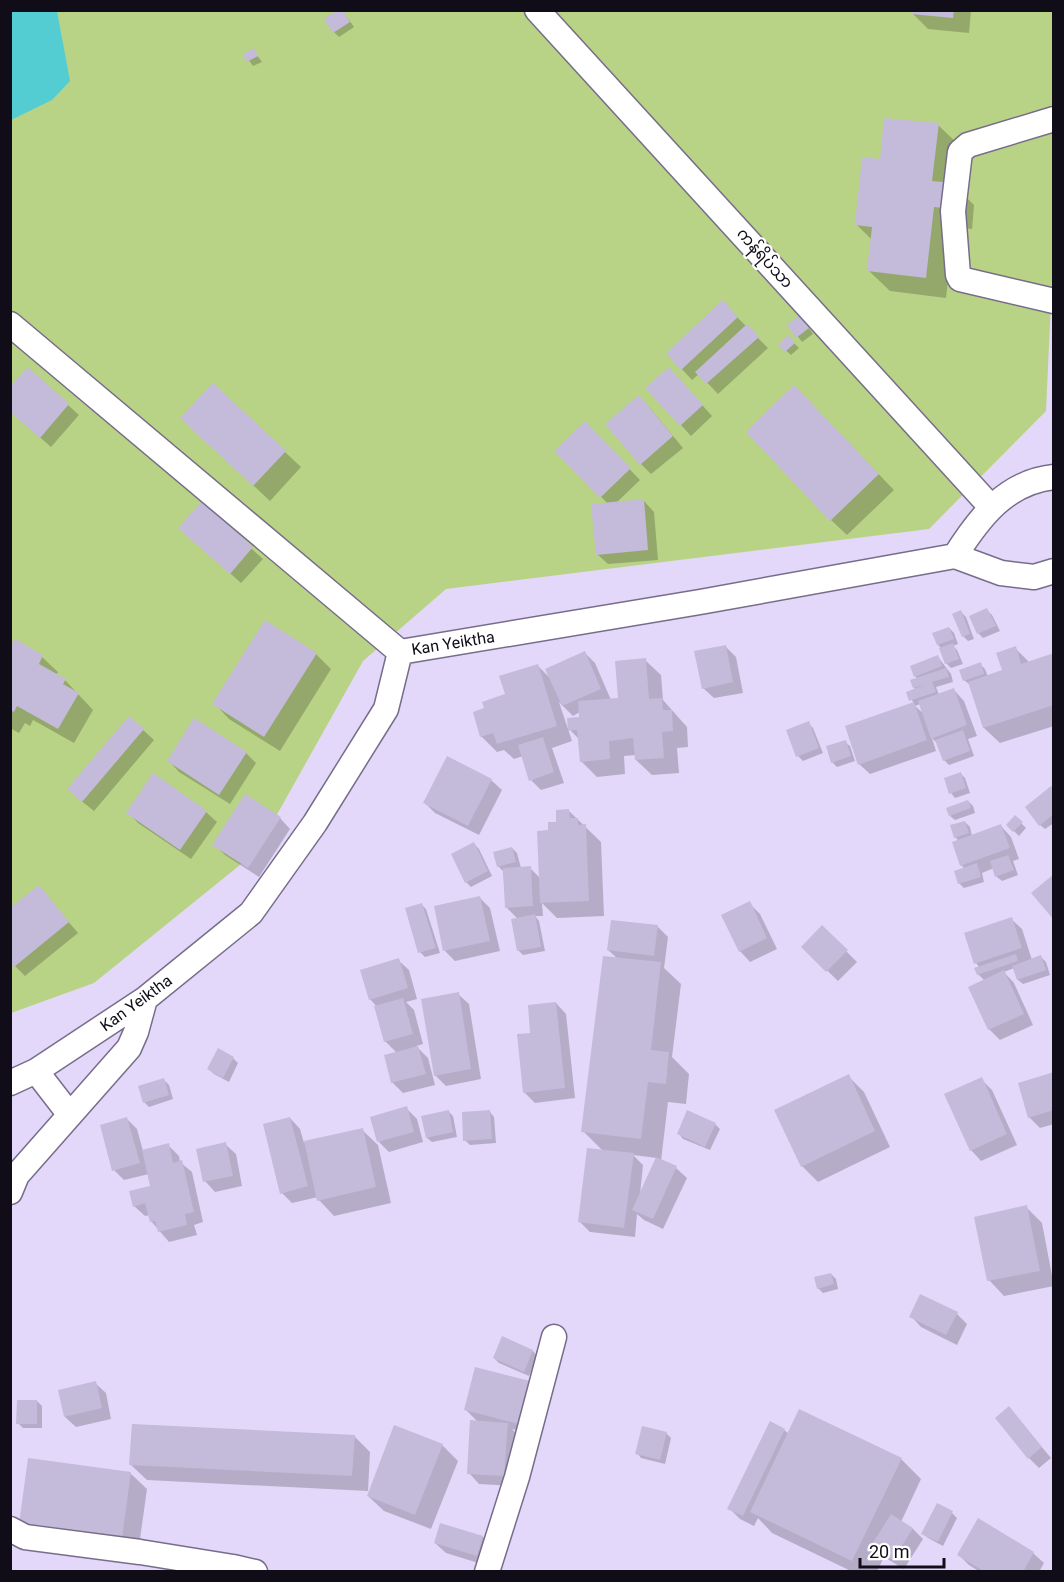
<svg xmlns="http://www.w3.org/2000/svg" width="1064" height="1582" font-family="Roboto,'Noto Sans Myanmar',sans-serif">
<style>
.green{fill:#b8d385}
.water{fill:#53cdd1}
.shadow{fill:#0003;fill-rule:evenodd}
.building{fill:#c4bada}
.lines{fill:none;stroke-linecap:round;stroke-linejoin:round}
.minor-casing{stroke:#776d8a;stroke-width:27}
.minor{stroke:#fff;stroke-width:24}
.labels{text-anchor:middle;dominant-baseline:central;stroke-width:4.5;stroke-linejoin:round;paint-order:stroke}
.street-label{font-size:16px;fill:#110d18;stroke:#fff}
</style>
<rect width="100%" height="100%" fill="#e3d8f9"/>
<path class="green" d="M11,11h1042l1,225 -8,175 -117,118 -483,60 -83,72 -107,191 -162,131 -83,30z"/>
<path class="water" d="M11,10l46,1 13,70 -18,19 -41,20z"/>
<path class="shadow" d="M342,10l12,17 -15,10 -5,-5z
M912,10h59l-2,23 -41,-4 -16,-16z
M253,50l9,12 -9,4 -8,-11z
M938,125l21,20 -5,40 20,20 -2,24 -18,-2 -8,71 -56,-7 -21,-20 3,-31 -16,-16 25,-64z
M733,313l35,35 -50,46 -19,-20 -7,6 -24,-26z
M804,321l9,13 -11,8 -13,-17z
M788,337l11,11 -8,7 -11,-10z
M679,379l33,37 -21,20 -10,-11z
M213,385l88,82 -31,34 -72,-67z
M810,403l84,87 -47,45 -16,-15z
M68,405l11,10 -28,32 -41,-36z
M649,407l34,41 -32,26 -10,-10z
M585,423l55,57 -25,24 29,-3 10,11 4,48 -50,4 -11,-10 11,-50 -51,-53z
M202,504l61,55 -22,24 -50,-45z
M987,610l5,5 8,16 -17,7 -4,-4 -8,-17z
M961,612l5,5 8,22 -6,2 -5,-5z
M949,628l5,5 4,11 -5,2 4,4 6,14 -12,4 -5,-5 -4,-14 -4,-4z
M16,641l26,16 16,15 -2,3 9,5 28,30 -19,33 -41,-23 -3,6 -5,-3 -6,10 -9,-5v-76z
M725,646l11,11 7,36 -29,5 -11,-10z
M1015,648l15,15 24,-7v70l-54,17 -16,-15 -14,-43 -6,-5 16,-16 5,5 3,8 16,-6z
M585,653l10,10 16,37 9,-1 25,-39 16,15 2,25 24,27 1,20 -11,1 2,25 -27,2 -16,-15v-5l-12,1 1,18 -28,3 -16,-16 -2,-22 -9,-9 11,-12 -1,-6 -7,4 -14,-14 13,39 -20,7 12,35 -23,7 -10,-10 -8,-24 -9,3 -10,-9 -7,2 -16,-16 5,-27 21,-14 31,-29 14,14z
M316,654l15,15 -51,82 -51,-32 -15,-16z
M938,657l13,17 2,8 -17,5 3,8 15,-5 10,11 13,35 -9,3 6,17 -25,9 -5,-5 -6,-16 -6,-6 4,13 -66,23 -11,-10 55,-60 -6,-12 7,-2 -3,-10 6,-1 -3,-3zM920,704l4,10 -9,-8z
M808,723l5,5 10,25 -20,8 -5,-5z
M143,730l11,10 -60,71 -15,-12z
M845,742l5,4 5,15 -18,6 -5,-5z
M246,753l10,10 -26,41 -51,-32 -10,-11z
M961,774l4,4 5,15 -15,5 -4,-5z
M491,780l11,10 -23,45 -44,-22 -11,-11z
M1054,791v32l-9,6 -5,-4z
M968,801l5,5 2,7 -20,7 -5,-4z
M569,811l32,31 3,74 -47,2 -15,-15 1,13h-8l4,5 6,30 -22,4 -5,-5v-31l-12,-12 -3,-36 -5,-5 14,-18 5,5 4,15h9l10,10 10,-47z
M128,812h78l11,10 -26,37 -53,-36z
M1015,817l11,11 -7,8 -11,-11z
M280,818l10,11 -31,48 -34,-22 -11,-11z
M965,822l5,5 2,9 29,-10 10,11 8,22 -6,2 5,14 -16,6 -5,-4 -3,-9 -12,5 2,9 -20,6 -5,-5 6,-14 -3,-3 -8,-23 5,-2 -4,-4z
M474,844l5,5 13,27 -21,11 -5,-5z
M39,887l39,46 -53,43 -10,-10z
M480,898l10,10 10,43 -45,10 -10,-10z
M749,903l11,11 17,35 -27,13 -10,-11z
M421,904l5,5 14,44 -15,4 -5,-5z
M1011,919l11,10 10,31 9,-3 5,5 4,13 -27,9 -5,-4 -4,-12 -10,4 10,11 19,42 -33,15 -11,-11 -4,-48 -7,-7 2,-6 -4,-5z
M657,926l11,11 -4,31 17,16 -9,73 17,17 -3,30 -18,-2 -7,59 15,7 11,10 -24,51 -19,-9 -7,-6 -2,23 -45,-5 -11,-11 24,-70 -20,-20 35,-172 -10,-9zM633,1155l24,3 -17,37 3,-30z
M822,927l35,35 -19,19 -35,-34z
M398,960l11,10 8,29 -11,3 8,8 9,34 -7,2 12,12 7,27 -32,8 -11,-11 5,-29 -12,-12 -8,-34 -7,-8z
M458,994l11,10 12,75 -35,7 -11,-11z
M556,1003l10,11 9,84 -40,5 -11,-11z
M233,1058l5,5 -9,19 -15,-8 -5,-5z
M1054,1074v50l-14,4 -11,-11z
M848,1076l16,16 26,55 -72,35 -16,-16z
M981,1079l11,11 25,55 -36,16 -10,-11z
M164,1080l5,5 4,14 -24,8 -5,-5z
M406,1108l11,11 6,23 -34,10 -10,-10z
M448,1111l5,5 4,21 -25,5 -5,-4z
M490,1112l4,5 2,26 -26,2 -5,-5z
M290,1118l10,11 4,14 58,-13 16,15 13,58 -57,13 -15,-16 -1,-3 -26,6 -10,-10z
M127,1119l10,10 6,22 25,-6 11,11 1,6 12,10 11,50 -9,3 3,10 -28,7 -18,-21 -1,-6 -5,1 -11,-10 18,-18 -3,-14 -25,6 -10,-10z
M715,1124l5,5 -10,21 -27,-11 -4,-5z
M225,1144l11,10 6,32 -27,6 -10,-11z
M1026,1207l16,16 12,63 -50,10 -15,-16z
M831,1274l5,5 2,10 -15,4 -5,-5z
M957,1314l10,10 -10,21 -36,-18 -10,-11z
M503,1338l30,13 4,5 -8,20 -30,-13 -5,-5z
M476,1369l53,64 -17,-4 6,6 -4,51 -35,-2 -10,-11 9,-51 -13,-13z
M95,1383l11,10 5,26 -35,8 -11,-10z
M37,1401l5,5v22h-19l-5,-5z
M1009,1408l42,50 -12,10 -10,-10z
M784,1430l5,4 112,25 20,20 -20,43 12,7 10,10 -19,30 -20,-12 -7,15h-24l-81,-39 -14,-15 -4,8 -14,-7 -11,-11z
M666,1433l5,5 -6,26 -24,-6 -4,-5z
M354,1436l16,16 -2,39 -221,-11 -16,-15z
M442,1445l16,16 -27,68 -47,-18 -16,-15z
M29,1460l102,14 16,15 -9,64 -118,-29z
M952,1513l5,5 -14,28 -15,-8 -5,-5z
M441,1525l42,12 10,11 -5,18 -42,-13 -11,-10z
M1033,1553l11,10 -5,9h-59l-11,-7 -11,-11z"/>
<path class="building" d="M338,10h5l7,12 -17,11 -9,-14z
M911,10h43l-1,8 -42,-4z
M254,48l4,8 -11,6 -4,-8z
M884,118l55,5 -7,58 22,2 -2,26 -18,-2 -8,71 -59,-7 5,-44 -17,-2 7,-68 18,2z
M723,300l15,17 -57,53 -15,-17z
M800,315l9,13 -13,10 -9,-13z
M747,324l12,13 -53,47 -11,-12z
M788,335l7,8 -10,9 -7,-7z
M28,367l41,37 -29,34 -30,-26v-26z
M669,367l34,38 -23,21 -35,-38z
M213,383l73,68 -33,35 -73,-68z
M794,385l85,89 -49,47 -84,-89z
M639,395l34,41 -33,29 -35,-41z
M585,421l46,47 -31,30 -46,-47z
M644,499l4,51 -52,5 -5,-51z
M202,501l51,46 -23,27 -52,-46z
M987,608l9,18 -19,8 -8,-18z
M961,610l9,24 -8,3 -10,-23z
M265,620l52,33 -53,84 -52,-33z
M949,627l5,12 -17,6 -5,-12z
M15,639l28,16 -4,9 27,15 -3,5 16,9 -21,36 -41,-23 -3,6 -4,-2v-62z
M953,643l6,16 -14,5 -6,-16z
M726,645l7,37 -31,7 -8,-38z
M1016,646l5,18 33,-11v52l-71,23 -15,-46 34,-12 -6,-17z
M585,651l16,38 -39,17 -17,-37z
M938,655l4,11 -28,11 -4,-11z
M646,658l3,41 13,-1 1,12h9l1,21 -11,1 2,26 -29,2 -2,-22 -24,3 1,18 -30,3 -3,-32 -9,1 -1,-13 12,-1 -1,-16 40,-3 -3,-37z
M981,662l3,12 -21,7 -4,-11z
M538,664l19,62 -60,18 -4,-11 -13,4 -7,-25 11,-4 -2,-6 23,-8 -6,-18z
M946,668l3,9 -17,5 4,10 -27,9 -3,-9 18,-7 -11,3 -3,-8z
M954,688l13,37 -36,14 -13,-38z
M914,702l13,38 -69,25 -13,-39z
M129,716l15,13 -62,73 -15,-13z
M194,718l53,34 -28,43 -52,-34z
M809,721l10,27 -23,9 -10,-27z
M963,730l7,21 -27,10 -8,-21z
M543,737l11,35 -25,9 -11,-36z
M846,740l5,16 -20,7 -5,-17z
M447,756l45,23 -24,47 -45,-23z
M961,772l5,16 -17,6 -5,-16z
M153,773l54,38 -27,39 -54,-37z
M1051,786l3,4v24l-15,12 -14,-19z
M245,794l36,23 -33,51 -36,-23z
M968,800l3,8 -22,8 -3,-8z
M569,809l1,9h8v7l8,-1 3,77 -49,2 -3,-72 11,-1v-8h8v-12z
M1015,815l8,7 -10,10 -7,-7z
M965,821l4,12 -15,5 -4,-13z
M1001,824l9,24 -50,18 -8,-24z
M474,842l14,29 -23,12 -14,-29z
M512,847l4,15 -19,5 -4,-15z
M1008,855l6,15 -19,7 -5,-16z
M977,863l4,14 -23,7 -4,-13z
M531,866l2,40 -28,2 -2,-40z
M1054,874v46l-23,-27z
M39,885l30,37 -55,45 -4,-4v-55z
M480,896l10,45 -47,10 -9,-45z
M750,901l17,37 -28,14 -18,-37z
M422,903l14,45 -18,5 -13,-45z
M535,914l6,33 -24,4 -6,-32z
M1012,917l10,31 -48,16 -10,-31z
M611,920l47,5 -4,31 -47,-6z
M822,925l26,25 -22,22 -25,-25z
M1016,954l2,7 -41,14 -3,-7z
M1041,955l5,15 -29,10 -5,-14z
M603,956l58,6 -10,88 18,2 -3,32 -18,-2 -7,57 -60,-7z
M399,958l9,30 -39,12 -9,-30z
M1004,970l20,44 -36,16 -20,-43z
M459,992l12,77 -37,7 -13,-77z
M403,998l10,36 -29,8 -10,-36z
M556,1002l9,86 -42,5 -6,-59 13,-1 -2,-28z
M418,1046l8,28 -35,9 -7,-28z
M218,1048l16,9 -11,21 -16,-9z
M1054,1072v38l-26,8 -10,-35z
M849,1074l26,57 -74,36 -27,-57z
M982,1077l25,57 -37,17 -26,-57z
M164,1078l5,17 -26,8 -5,-17z
M407,1106l7,26 -37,10 -7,-25z
M449,1110l4,22 -27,6 -5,-22z
M490,1110l2,29 -29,2 -1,-29z
M687,1110l29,13 -11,24 -28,-13z
M127,1117l13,46 -28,8 -12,-46z
M290,1117l18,69 -28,8 -17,-70z
M363,1128l13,59 -59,14 -13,-60z
M226,1142l7,34 -30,6 -7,-33z
M169,1143l4,20 9,-3 12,52 -9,2 2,11 -29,7 -3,-11 -5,1 -5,-19 -12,4 -4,-16 21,-5 -8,-36z
M587,1148l47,5 -10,75 -46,-6z
M656,1157l21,9 -24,53 -21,-9z
M1027,1205l13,66 -53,10 -13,-64z
M831,1273l3,11 -17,5 -3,-12z
M920,1294l38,18 -12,23 -37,-18z
M502,1336l31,14 -9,22 -31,-14z
M475,1367l55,14 -11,43 -55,-14z
M96,1381l6,27 -38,9 -6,-27z
M17,1400h20v24h-21z
M1009,1406l33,41 -14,12 -33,-41z
M799,1409l103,49 -50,103 -102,-49z
M470,1420l38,3 -4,53 -37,-2z
M770,1421l15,8 -42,87 -16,-7z
M132,1424l223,11 -3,41 -223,-11z
M394,1425l49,19 -28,71 -48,-19z
M642,1426l25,6 -7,28 -25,-6z
M28,1458l103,14 -9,66 -103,-14z
M937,1503l16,8 -15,31 -17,-8z
M891,1514l22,14 -20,32 -22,-14z
M978,1518l56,34 -11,20h-38l-28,-17z
M440,1523l43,13 -6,20 -43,-13z"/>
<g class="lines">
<g class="minor-casing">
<path id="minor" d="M537,10l454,497
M1054,119l-86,26 -8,7 -7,59 5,64 2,4 94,22
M10,324l390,328
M955,556c24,-38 51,-74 99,-79
M955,556l46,17 33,4 20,-6
M36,1071l34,44
M10,1083l26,-12 109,-72 106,-86 64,-90 71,-114 14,-57 300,-50 255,-46
M10,1192l7,-17 112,-127 7,-16 9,-33
M10,1529l15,8 115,15 93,15 -1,5
M233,1567l22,5
M487,1572l30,-95 37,-140"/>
</g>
<use href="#minor" class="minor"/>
</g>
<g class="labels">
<g class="street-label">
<text transform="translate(765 258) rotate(48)">ကန်ရိပ်သာ</text>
<text transform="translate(453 643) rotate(-9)">Kan Yeiktha</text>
<text transform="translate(136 1003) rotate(-36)">Kan Yeiktha</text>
</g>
</g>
<rect width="1064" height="1582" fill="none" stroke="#110d18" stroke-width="24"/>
<path d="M860 1558v9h84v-9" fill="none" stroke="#110d18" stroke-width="3"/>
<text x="869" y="1558" font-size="18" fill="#110d18" stroke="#ffffff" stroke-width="4.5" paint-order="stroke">20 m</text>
</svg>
